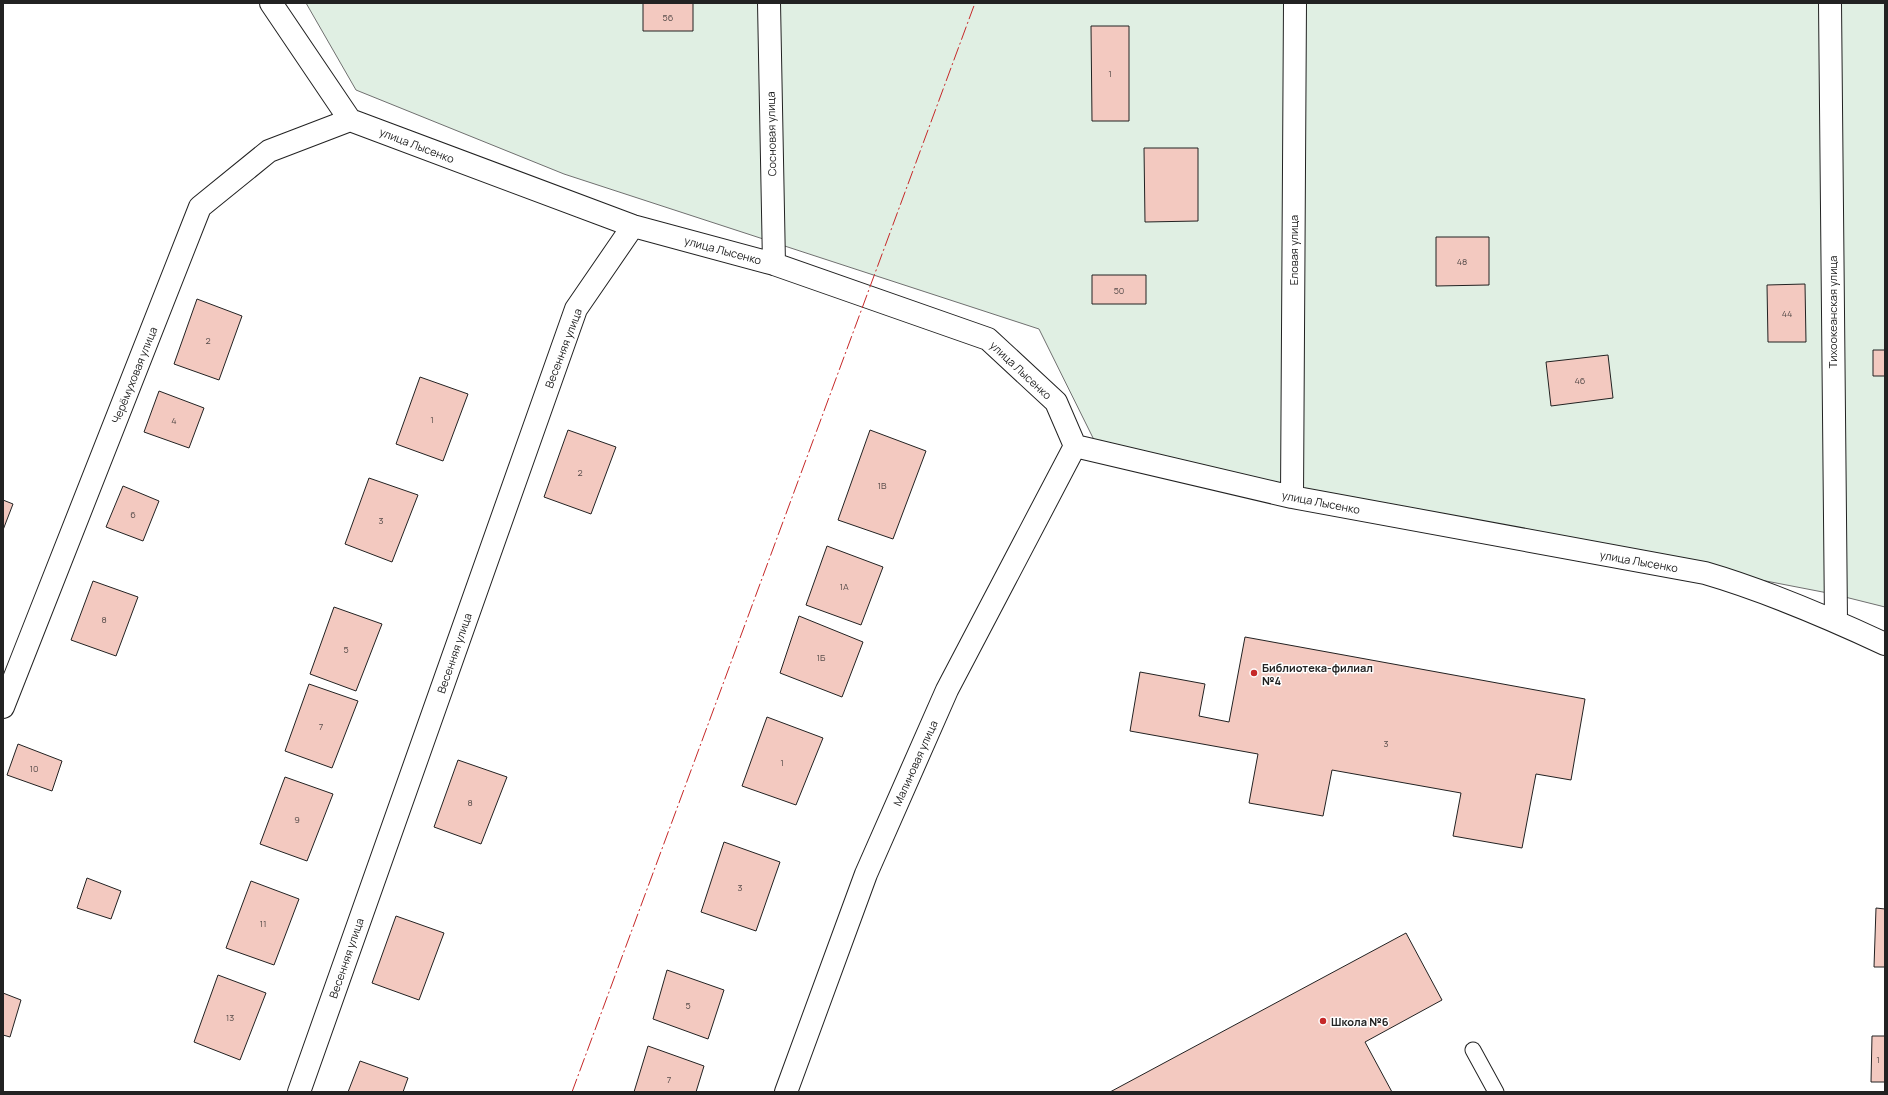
<svg xmlns="http://www.w3.org/2000/svg" width="1888" height="1095" font-family="Manrope,sans-serif">
<style>
.green{fill:#e0efe3;stroke:#6f6f6f}
.building{fill:#f3c9c0;stroke:#222}
.lines{fill:none;stroke-linecap:round;stroke-linejoin:round}
.service-casing{stroke:#222;stroke-width:17}
.minor-casing{stroke:#222;stroke-width:24}
.service{stroke:#fff;stroke-width:15}
.minor{stroke:#fff;stroke-width:22}
.power{stroke:#c62828;stroke-width:1;stroke-dasharray:14 3 2 3;stroke-linecap:butt}
.poi-dot{fill:#c62828;stroke:#fff;stroke-width:1.5}
.labels{text-anchor:middle;dominant-baseline:central;stroke-width:3;stroke-linejoin:round;paint-order:stroke}
.number-label{font-size:9px;fill:#564c4a}
.street-label{font-size:11px;fill:#222;stroke:#fff}
.poi-label{font-size:11px;font-weight:bold;fill:#222;stroke:#fff;text-anchor:start}
</style>
<rect width="100%" height="100%" fill="#fff"/>
<path class="green" d="M306,3h1579v604l-52,-13 -733,-142 -61,-123 -475,-155 -208,-84z"/>
<path class="building" d="M643,3h50v28h-50z
M1091,26h38v95h-37z
M1144,148h54v73l-53,1z
M1436,237h53v48l-53,1z
M1092,275h54v29h-54z
M1805,284l1,58h-38l-1,-57z
M197,299l45,17 -23,64 -45,-16z
M1873,350h12v26h-12z
M1608,355l5,43 -62,8 -5,-44z
M420,377l48,17 -25,67 -47,-17z
M159,391l45,17 -15,40 -45,-16z
M568,430l48,17 -25,67 -47,-17z
M870,430l56,21 -33,88 -55,-19z
M369,478l49,17 -26,67 -47,-18z
M123,486l36,15 -16,40 -37,-14z
M3,500l10,4 -10,26z
M827,546l56,21 -22,58 -55,-20z
M93,581l45,16 -22,59 -45,-16z
M334,607l48,17 -26,67 -46,-17z
M799,616l64,26 -21,55 -62,-24z
M1245,637l340,62 -14,81 -35,-6 -14,74 -69,-12 8,-43 -129,-23 -9,46 -74,-13 9,-49 -128,-23 10,-59 65,12 -6,32 30,6z
M309,684l49,17 -26,67 -47,-17z
M767,717l56,21 -27,67 -54,-19z
M18,744l44,17 -10,30 -45,-16z
M458,760l49,17 -26,67 -47,-17z
M285,777l48,17 -26,67 -47,-17z
M724,842l56,20 -24,69 -55,-19z
M87,878l34,13 -10,28 -34,-11z
M251,881l48,18 -25,66 -48,-17z
M1876,908l9,1v58h-11z
M396,916l48,17 -25,67 -47,-17z
M1406,933l36,67 -77,42 27,50h-282z
M667,970l57,20 -16,49 -55,-20z
M218,975l48,18 -26,67 -46,-18z
M3,993l18,7 -11,37 -7,-2z
M1872,1036h13v46h-14z
M648,1046l56,20 -8,26h-62z
M360,1061l48,17 -5,14h-55z"/>
<g class="lines">
<g class="service-casing">
<path id="service" d="M1473,1050l23,42"/>
</g>
<g class="minor-casing">
<path id="minor" d="M271,3l79,117 283,106 141,38 214,75 68,63 19,44 217,51 413,76c62,18 122,44 180,71
M769,3l5,261
M1830,3l6,618
M1292,497l3,-494
M3,707l197,-500 69,-56 81,-31
M299,1092l277,-783 57,-83
M786,1092l80,-218 81,-184 128,-244"/>
</g>
<use href="#service" class="service"/>
<use href="#minor" class="minor"/>
<path class="power" d="M572,1092l403,-1089"/>
</g>
<g class="poi-dot">
<circle cx="1254" cy="673" r="4"/>
<circle cx="1323" cy="1021" r="4"/>
</g>
<g class="labels">
<g class="number-label">
<text x="668" y="17">56</text>
<text x="1110" y="73">1</text>
<text x="1462" y="261">48</text>
<text x="1119" y="290">50</text>
<text x="1787" y="313">44</text>
<text x="208" y="340">2</text>
<text x="1580" y="380">46</text>
<text x="432" y="419">1</text>
<text x="174" y="420">4</text>
<text x="580" y="472">2</text>
<text x="882" y="485">1В</text>
<text x="133" y="514">6</text>
<text x="381" y="520">3</text>
<text x="844" y="586">1А</text>
<text x="104" y="619">8</text>
<text x="346" y="649">5</text>
<text x="821" y="657">1Б</text>
<text x="321" y="726">7</text>
<text x="1386" y="743">3</text>
<text x="782" y="762">1</text>
<text x="34" y="768">10</text>
<text x="470" y="802">8</text>
<text x="297" y="819">9</text>
<text x="740" y="887">3</text>
<text x="263" y="923">11</text>
<text x="688" y="1005">5</text>
<text x="230" y="1017">13</text>
<text x="1878" y="1059">1</text>
<text x="669" y="1079">7</text>
</g>
<g class="street-label">
<text transform="translate(771 134) rotate(-91)">Сосновая улица</text>
<text transform="translate(417 145) rotate(21)">улица Лысенко</text>
<text transform="translate(723 250) rotate(15)">улица Лысенко</text>
<text transform="translate(1293 250) rotate(-90)">Еловая улица</text>
<text transform="translate(1832 312) rotate(-90)">Тихоокеанская улица</text>
<text transform="translate(563 348) rotate(-69)">Весенняя улица</text>
<text transform="translate(1021 370) rotate(43)">улица Лысенко</text>
<text transform="translate(134 375) rotate(-68)">Черёмуховая улица</text>
<text transform="translate(1321 502) rotate(11)">улица Лысенко</text>
<text transform="translate(1639 561) rotate(10)">улица Лысенко</text>
<text transform="translate(454 653) rotate(-71)">Весенняя улица</text>
<text transform="translate(915 763) rotate(-66)">Малиновая улица</text>
<text transform="translate(346 958) rotate(-71)">Весенняя улица</text>
</g>
<g class="poi-label">
<text x="1262" y="667">Библиотека-филиал<tspan x="1262" dy="13">№4</tspan></text>
<text x="1331" y="1021">Школа №6</text>
</g>
</g>
<rect width="1888" height="1095" fill="none" stroke="#222222" stroke-width="8"/>
</svg>
